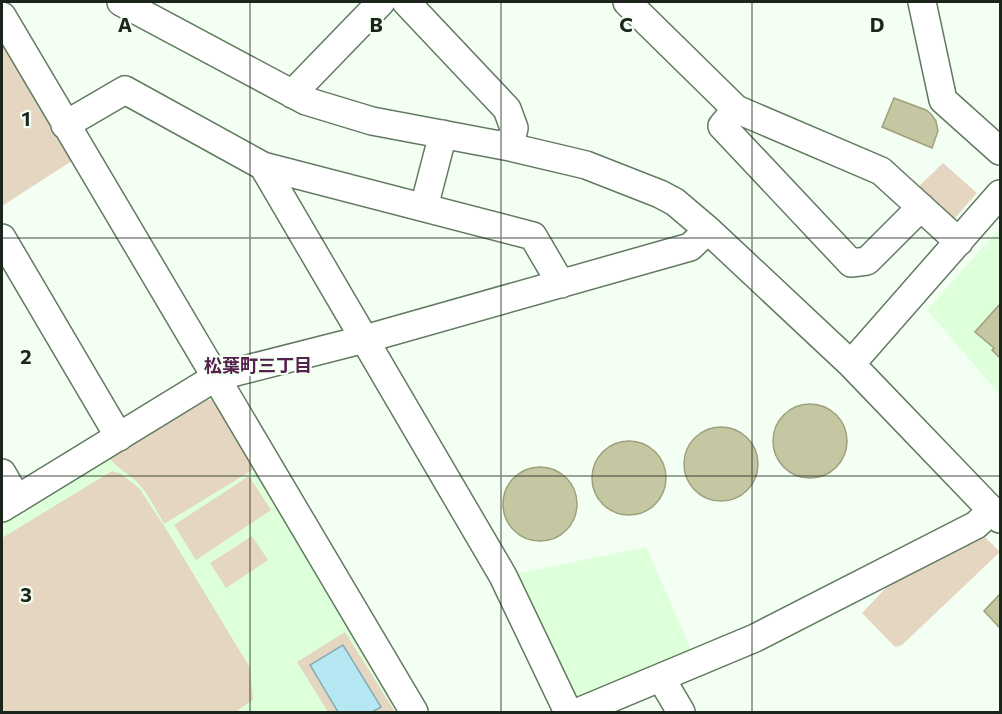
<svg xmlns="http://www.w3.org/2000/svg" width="1002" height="714" font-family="Commissioner,'Noto Sans JP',sans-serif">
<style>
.built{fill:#ddffda}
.green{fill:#e5d6c1}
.water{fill:#b6e8f3;stroke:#88aeb2;stroke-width:1.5}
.building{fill:#c5c6a2;stroke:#9e9f7c;stroke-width:1.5}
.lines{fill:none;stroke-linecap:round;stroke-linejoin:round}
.minor-casing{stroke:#617a60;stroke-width:30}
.minor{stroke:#fff;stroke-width:27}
.grid{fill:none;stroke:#1b251b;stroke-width:1.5;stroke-opacity:0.55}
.labels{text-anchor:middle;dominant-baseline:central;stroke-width:4.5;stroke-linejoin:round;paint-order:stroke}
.neighbourhood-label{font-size:18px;font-weight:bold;fill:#54204e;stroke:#f4fff3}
.grid-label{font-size:20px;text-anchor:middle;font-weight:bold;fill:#1b251b;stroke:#f4fff3;stroke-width:4.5;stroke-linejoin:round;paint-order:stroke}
</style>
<rect width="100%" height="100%" fill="#f4fff3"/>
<path class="built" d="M1000,228v167l-73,-85z
M208,394l10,2 186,316h-402v-195z
M646,547l47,107 -118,46 -60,-126z"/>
<path class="green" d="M2,36l73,123 -73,47z
M943,163l34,30 -28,32 -36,-33z
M207,400h7l40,69 -90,55c-8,-14 -15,-29 -26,-41 -9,-9 -20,-14 -29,-25z
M112,471l9,3 18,14 29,44 82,136 3,32 -18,12h-233v-174z
M249,476l22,34 -75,50 -22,-35z
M977,529l23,23 -98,93 -7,2 -33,-34 40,-42z
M252,536l16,24 -42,28 -16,-25z
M345,632l50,80h-67l-31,-50z"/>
<path class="water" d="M343,645l38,62 -9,5h-34l-28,-47z"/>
<path class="building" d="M894,98l32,12 5,4 5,7 2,10 -6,17 -50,-21z
M1000,304v54l-8,-8 2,-2 -19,-16z
M773 441a37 37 0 1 1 74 0a37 37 0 1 1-74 0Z
M684 464a37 37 0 1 1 74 0a37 37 0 1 1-74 0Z
M592 478a37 37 0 1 1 74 0a37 37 0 1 1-74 0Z
M503 504a37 37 0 1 1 74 0a37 37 0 1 1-74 0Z
M1000,594v34l-16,-17z"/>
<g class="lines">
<g class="minor-casing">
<path id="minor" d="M121,2l185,99 66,20 138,26 76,18 74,29 15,8 33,28 143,134 149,155
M406,2l101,107 7,19 -4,19
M627,2l109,107 145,62 78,71
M922,2l21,98 57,51
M2,16l412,696
M292,94l89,-92
M736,109l-14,17 129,137 16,-2 54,-54
M65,125l60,-35 138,76 270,70 28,48
M263,166l240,410 65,136
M424,207l19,-73
M2,238l117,199
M851,364l149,-170
M2,473l15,26
M2,508l214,-131 149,-38 325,-92 18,-17
M661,678l20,34
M578,712l177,-74 221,-113 16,-15"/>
</g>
<use href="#minor" class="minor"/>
</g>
<path class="grid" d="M250,2v710M501,2v710M752,2v710M2,238h998M2,476h998"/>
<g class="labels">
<g class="neighbourhood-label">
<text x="258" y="365">松葉町三丁目</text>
</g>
</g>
<g class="grid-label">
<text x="125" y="32">A</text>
<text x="376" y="32">B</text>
<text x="626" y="32">C</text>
<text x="877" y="32">D</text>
<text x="26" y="126">1</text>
<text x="26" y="364">2</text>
<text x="26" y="602">3</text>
</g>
<rect width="1002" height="714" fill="none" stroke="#1b251b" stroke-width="6"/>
</svg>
